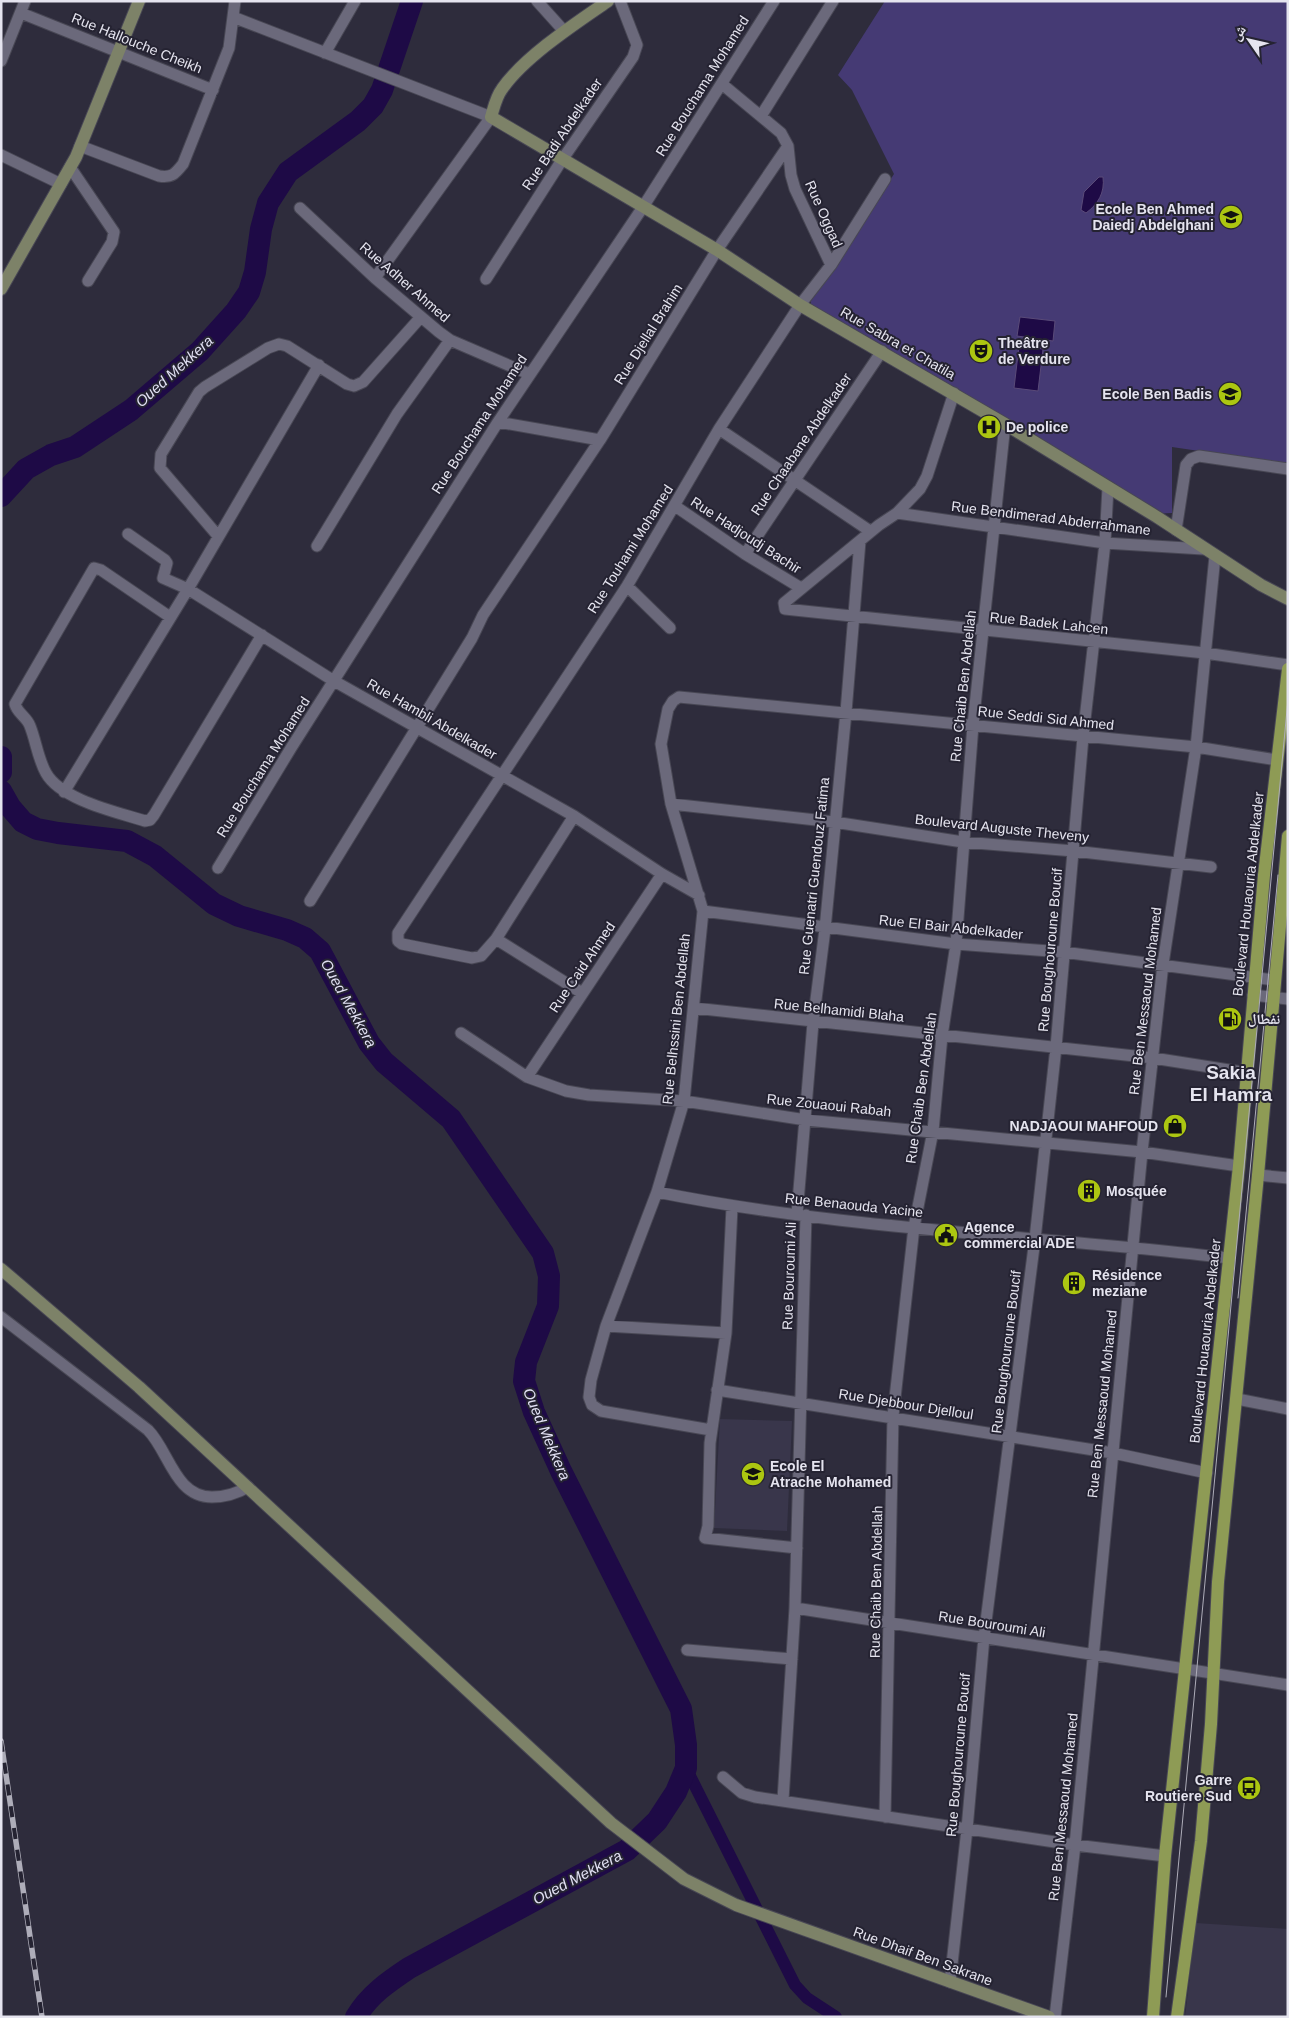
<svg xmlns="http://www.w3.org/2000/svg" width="1289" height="2018" font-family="Arial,'Noto Naskh Arabic',sans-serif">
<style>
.built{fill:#39364b}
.green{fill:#453a74}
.water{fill:#1e0a46;stroke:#5a4b79}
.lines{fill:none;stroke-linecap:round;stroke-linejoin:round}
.canal{stroke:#1e0a46;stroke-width:12}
.river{stroke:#1e0a46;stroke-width:22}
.street-casing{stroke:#484754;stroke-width:13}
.secondary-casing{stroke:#484754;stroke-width:14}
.primary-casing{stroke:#484754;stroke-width:14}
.street{stroke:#6b697b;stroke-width:11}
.secondary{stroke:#7d8268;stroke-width:12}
.primary{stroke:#8e9b55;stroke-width:12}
.tram{stroke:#aeadb9;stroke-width:1}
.rail-casing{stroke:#aeadb9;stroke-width:5.5}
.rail{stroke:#252332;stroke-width:4;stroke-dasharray:11;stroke-linecap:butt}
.labels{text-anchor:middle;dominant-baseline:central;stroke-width:4;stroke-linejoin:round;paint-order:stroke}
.street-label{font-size:14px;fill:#e5e4ef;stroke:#252332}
.poi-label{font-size:14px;font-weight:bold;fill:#e5e4ef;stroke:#252332;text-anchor:start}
.water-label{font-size:15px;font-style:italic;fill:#e2e1f4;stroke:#252332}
.district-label{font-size:19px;font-weight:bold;fill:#e5e4ef;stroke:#252332}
</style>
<rect width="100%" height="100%" fill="#2e2c3c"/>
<path class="built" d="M720,1419l72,2 -5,110 -73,-3z
M1196,1923l92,6v88h-103z"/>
<path class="green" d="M885,1h403v463l-116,-17v66l-22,1 -339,-206v-7l83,-127 -42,-84 -14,-15z"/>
<path class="water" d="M1099,177h4c2,16 -5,27 -17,36l-5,-3 3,-18z
M1020,317l35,4 -2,20 -36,-5z
M1019,346l24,3 -5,42 -24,-3z"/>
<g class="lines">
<path class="canal" d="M686,1768l109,217 12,13 29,19"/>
<path class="river" d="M1,496l25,-27 25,-14 24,-8 56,-37 69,-59 36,-40 13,-19 6,-20 6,-43 7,-26 20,-31 70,-51 15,-15 9,-16 30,-89
M1,757v15
M1,791l9,16 13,15 14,7 21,4 69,8 28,15 59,48 25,12 48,14 18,8 15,13 49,92 15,19 67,57 92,134 6,23 -1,30 -22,56 -2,19 10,31 27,59 120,238 5,36v23l-10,24 -19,29 -30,29 -218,118c-21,14 -40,27 -53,49"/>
<g class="street-casing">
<path id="street" d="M537,1l27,30
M21,13l192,77
M233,17l258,100 -116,161
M325,53l30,-52
M1,61l24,-60
M761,116l72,-115
M80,146l79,30c13,2 16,-2 24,-12l46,-116 6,-47
M788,146l3,29 4,14 36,76
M1,155l60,29
M70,167l44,65 -2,10 -24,39
M300,208l75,70 64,54 11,8 79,34
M486,279l76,-119 71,-103 4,-12 -17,-44
M954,393l-27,83 -7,13 -23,24 -18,12 -95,78 1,6 420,44 83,12
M498,422l102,18
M719,429l151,102
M675,506l70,48 56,34
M897,513l208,30 98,6
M1176,530l10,-65 5,-6 8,-3 89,13
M128,534l37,26 2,3 -4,15 25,11 146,92 240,135 88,58 37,21
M218,536l-58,-68 1,-14 38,-62 6,-5 63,-39 11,-4 8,2 60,38 7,2 9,-4 57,-64
M317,546l80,-132 53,-74
M745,554l137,-203
M627,586l43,42
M170,617l-69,-47 -7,-2 -79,136c2,9 12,13 15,22 6,15 8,33 16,47 15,27 71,39 99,48l5,-1 4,-5 108,-180
M64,792l124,-203 131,-224
M671,804l163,18 129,20 111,9 137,16
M574,816l-78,123 -15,17 -9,2 -70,-14 -4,-3v-8l229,-347 92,-157 81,-124 31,-40 54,-86
M218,868l73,-120 207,-326 145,-215 131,-206
M310,901l162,-263 11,-23 117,-175 117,-190 71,-104 -7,-13 -59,-49
M703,911l253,33 107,8 211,28
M496,939l86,54
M1253,995l35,4
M694,1008l459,50 95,15
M461,1033l66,44 39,14 23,4 95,6 122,19 336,32 97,14
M527,1077l135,-203
M1258,1175l30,3
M657,1192c188,38 381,43 571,66
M732,1207l-6,126 -16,110 -2,83 -3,12 92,10
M797,1214l16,-191 12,-94 21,-217 14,-171
M1,1317l147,113c21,21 27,67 64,67 14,0 24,-3 36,-10
M606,1326l120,7
M717,1390l396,63 94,20
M1237,1399l51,10
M711,1430l-110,-19 -9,-6 -3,-8 2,-17 15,-54 51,-134 27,-91 19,-190 -32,-107 -10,-60 7,-35 5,-8 6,-4 517,50 81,13
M795,1608l493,77
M687,1650l105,9
M723,1777l19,16 13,4 320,48 90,11
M783,1800l12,-192 11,-393
M885,1817l8,-401 21,-189 19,-96 9,-95 14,-92 17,-219 32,-301
M950,1982l17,-153 17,-192 51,-398 21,-192 27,-310 22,-194 3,-56
M1055,2017l20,-172 67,-693 21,-188 33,-217 19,-191"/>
</g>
<g class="secondary-casing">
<path id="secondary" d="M608,1c-32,22 -84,56 -106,88 -6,8 -8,18 -11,28l226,133 83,55 205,119 152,93 104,68 27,14
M1,289l75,-132 63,-156
M1,1269l138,118 472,436 73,56 52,26 313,112"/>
</g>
<g class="primary-casing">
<path id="primary" d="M1153,2017l12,-161 74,-690 25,-291 24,-206
M1177,2017l24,-176 10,-117 7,-142 40,-407 30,-339"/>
</g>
<use href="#street" class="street"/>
<use href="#secondary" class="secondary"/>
<use href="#primary" class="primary"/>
<path class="tram" d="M1238,1298l40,-423
M1166,1997l122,-1298"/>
<g class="rail-casing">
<path id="rail" d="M1,1741l41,276"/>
</g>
<use href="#rail" class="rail"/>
</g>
<defs>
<g id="school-disc" transform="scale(1.25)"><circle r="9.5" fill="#acc611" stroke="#252332"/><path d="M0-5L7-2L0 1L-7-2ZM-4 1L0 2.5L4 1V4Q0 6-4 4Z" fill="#111"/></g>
<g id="theatre-disc" transform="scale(1.25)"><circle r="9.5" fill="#acc611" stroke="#252332"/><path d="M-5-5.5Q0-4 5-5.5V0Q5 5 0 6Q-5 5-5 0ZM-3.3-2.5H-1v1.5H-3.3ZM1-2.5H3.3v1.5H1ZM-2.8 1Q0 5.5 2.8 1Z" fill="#111"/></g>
<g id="hospital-disc" transform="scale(1.25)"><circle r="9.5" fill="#acc611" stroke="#252332"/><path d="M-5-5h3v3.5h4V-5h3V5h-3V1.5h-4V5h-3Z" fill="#111"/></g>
<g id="fuel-disc" transform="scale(1.25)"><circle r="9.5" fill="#acc611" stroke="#252332"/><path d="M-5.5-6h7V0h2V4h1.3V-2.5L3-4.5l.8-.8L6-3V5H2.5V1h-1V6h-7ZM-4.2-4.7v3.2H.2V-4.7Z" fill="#111"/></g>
<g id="shop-disc" transform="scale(1.25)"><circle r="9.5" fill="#acc611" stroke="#252332"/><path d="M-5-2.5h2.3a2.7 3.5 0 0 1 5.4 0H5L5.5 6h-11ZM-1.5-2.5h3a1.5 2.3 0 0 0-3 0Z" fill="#111"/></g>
<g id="building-disc" transform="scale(1.25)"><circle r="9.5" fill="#acc611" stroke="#252332"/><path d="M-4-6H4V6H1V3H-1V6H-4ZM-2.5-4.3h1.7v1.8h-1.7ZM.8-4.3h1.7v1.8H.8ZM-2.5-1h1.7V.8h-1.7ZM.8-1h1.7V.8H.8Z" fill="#111"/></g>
<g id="civic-disc" transform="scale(1.25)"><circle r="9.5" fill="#acc611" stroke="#252332"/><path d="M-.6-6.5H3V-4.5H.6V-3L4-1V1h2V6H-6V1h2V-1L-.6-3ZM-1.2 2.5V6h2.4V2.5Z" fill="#111"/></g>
<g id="bus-disc" transform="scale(1.25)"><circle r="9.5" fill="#acc611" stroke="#252332"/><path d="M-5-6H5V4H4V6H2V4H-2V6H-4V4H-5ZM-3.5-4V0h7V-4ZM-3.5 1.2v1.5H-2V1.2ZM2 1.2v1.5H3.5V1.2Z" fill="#111"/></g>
</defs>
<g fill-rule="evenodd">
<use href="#school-disc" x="1231" y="217"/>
<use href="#theatre-disc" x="981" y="351"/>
<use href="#school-disc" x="1230" y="394"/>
<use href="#hospital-disc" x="989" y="427"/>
<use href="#fuel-disc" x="1230" y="1019"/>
<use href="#shop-disc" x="1175" y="1126"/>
<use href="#building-disc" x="1089" y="1191"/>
<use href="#civic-disc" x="946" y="1235"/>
<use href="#building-disc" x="1074" y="1283"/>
<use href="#school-disc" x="753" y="1474"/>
<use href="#bus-disc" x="1249" y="1788"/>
</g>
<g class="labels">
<g class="street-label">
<text transform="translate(137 43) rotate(22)">Rue Hallouche Cheikh</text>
<text transform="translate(702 86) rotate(-58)">Rue Bouchama Mohamed</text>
<text transform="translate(562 134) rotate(-56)">Rue Badi Abdelkader</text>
<text transform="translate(824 214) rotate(66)">Rue Oggad</text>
<text transform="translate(405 282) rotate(41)">Rue Adher Ahmed</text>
<text transform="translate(648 334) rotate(-58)">Rue Djellal Brahim</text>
<text transform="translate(898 343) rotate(30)">Rue Sabra et Chatila</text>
<text transform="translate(479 424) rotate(-57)">Rue Bouchama Mohamed</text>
<text transform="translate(801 444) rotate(-56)">Rue Chaabane Abdelkader</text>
<text transform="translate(1051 518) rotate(7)">Rue Bendimerad Abderrahmane</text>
<text transform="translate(746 535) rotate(33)">Rue Hadjoudj Bachir</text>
<text transform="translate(630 549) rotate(-58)">Rue Touhami Mohamed</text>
<text transform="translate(1049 623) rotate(6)">Rue Badek Lahcen</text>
<text transform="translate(963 686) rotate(-84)">Rue Chaib Ben Abdellah</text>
<text transform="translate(1046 718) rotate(6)">Rue Seddi Sid Ahmed</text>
<text transform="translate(432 719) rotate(30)">Rue Hambli Abdelkader</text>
<text transform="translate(263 767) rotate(-58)">Rue Bouchama Mohamed</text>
<text transform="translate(1002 828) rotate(6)">Boulevard Auguste Theveny</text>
<text transform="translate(814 876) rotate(-84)">Rue Guenatri Guendouz Fatima</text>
<text transform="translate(1248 894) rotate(-84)">Boulevard Houaouria Abdelkader</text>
<text transform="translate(951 927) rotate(6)">Rue El Bair Abdelkader</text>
<text transform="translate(1050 950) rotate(-85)">Rue Boughouroune Boucif</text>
<text transform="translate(582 967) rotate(-56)">Rue Caid Ahmed</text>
<text transform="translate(1145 1001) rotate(-83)">Rue Ben Messaoud Mohamed</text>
<text transform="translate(839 1010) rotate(6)">Rue Belhamidi Blaha</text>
<text transform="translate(676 1019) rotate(-84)">Rue Belhssini Ben Abdellah</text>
<text transform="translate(921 1088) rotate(-82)">Rue Chaib Ben Abdellah</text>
<text transform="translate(829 1105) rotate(6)">Rue Zouaoui Rabah</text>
<text transform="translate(854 1205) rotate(6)">Rue Benaouda Yacine</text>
<text transform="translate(789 1276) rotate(-88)">Rue Bouroumi Ali</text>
<text transform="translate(1205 1341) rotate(-84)">Boulevard Houaouria Abdelkader</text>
<text transform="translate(1006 1352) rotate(-83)">Rue Boughouroune Boucif</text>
<text transform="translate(906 1404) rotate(9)">Rue Djebbour Djelloul</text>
<text transform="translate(1102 1404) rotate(-84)">Rue Ben Messaoud Mohamed</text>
<text transform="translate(876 1582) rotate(-89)">Rue Chaib Ben Abdellah</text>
<text transform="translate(992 1624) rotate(9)">Rue Bouroumi Ali</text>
<text transform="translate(958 1755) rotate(-85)">Rue Boughouroune Boucif</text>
<text transform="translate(1063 1807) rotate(-84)">Rue Ben Messaoud Mohamed</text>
<text transform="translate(923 1956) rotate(20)">Rue Dhaif Ben Sakrane</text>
</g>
<g class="poi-label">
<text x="1214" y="209" text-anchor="end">Ecole Ben Ahmed<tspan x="1214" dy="16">Daiedj Abdelghani</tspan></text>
<text x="998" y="343">Theâtre<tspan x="998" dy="16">de Verdure</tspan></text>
<text x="1212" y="394" text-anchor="end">Ecole Ben Badis</text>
<text x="1006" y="427">De police</text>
<text x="1248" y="1019">نفطال</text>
<text x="1158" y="1126" text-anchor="end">NADJAOUI MAHFOUD</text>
<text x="1106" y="1191">Mosquée</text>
<text x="964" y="1227">Agence<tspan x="964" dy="16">commercial ADE</tspan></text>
<text x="1092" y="1275">Résidence<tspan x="1092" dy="16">meziane</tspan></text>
<text x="770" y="1466">Ecole El<tspan x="770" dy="16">Atrache Mohamed</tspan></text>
<text x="1232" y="1780" text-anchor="end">Garre<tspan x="1232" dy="16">Routiere Sud</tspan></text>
</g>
<g class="water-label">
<text transform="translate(174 371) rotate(-42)">Oued Mekkera</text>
<text transform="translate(349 1003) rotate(61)">Oued Mekkera</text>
<text transform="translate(547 1434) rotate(67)">Oued Mekkera</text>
<text transform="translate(577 1877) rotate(-28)">Oued Mekkera</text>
</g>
<g class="district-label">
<text x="1231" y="1072">Sakia<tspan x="1231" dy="22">El Hamra</tspan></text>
</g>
</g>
<rect width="1289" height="2018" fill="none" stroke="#e5e4ef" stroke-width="5"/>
<g transform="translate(1249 40) rotate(304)" stroke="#252332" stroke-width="4" paint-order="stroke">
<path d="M0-4L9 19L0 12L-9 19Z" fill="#e5e4ef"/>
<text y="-8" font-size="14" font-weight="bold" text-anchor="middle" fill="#e5e4ef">ش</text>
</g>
</svg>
